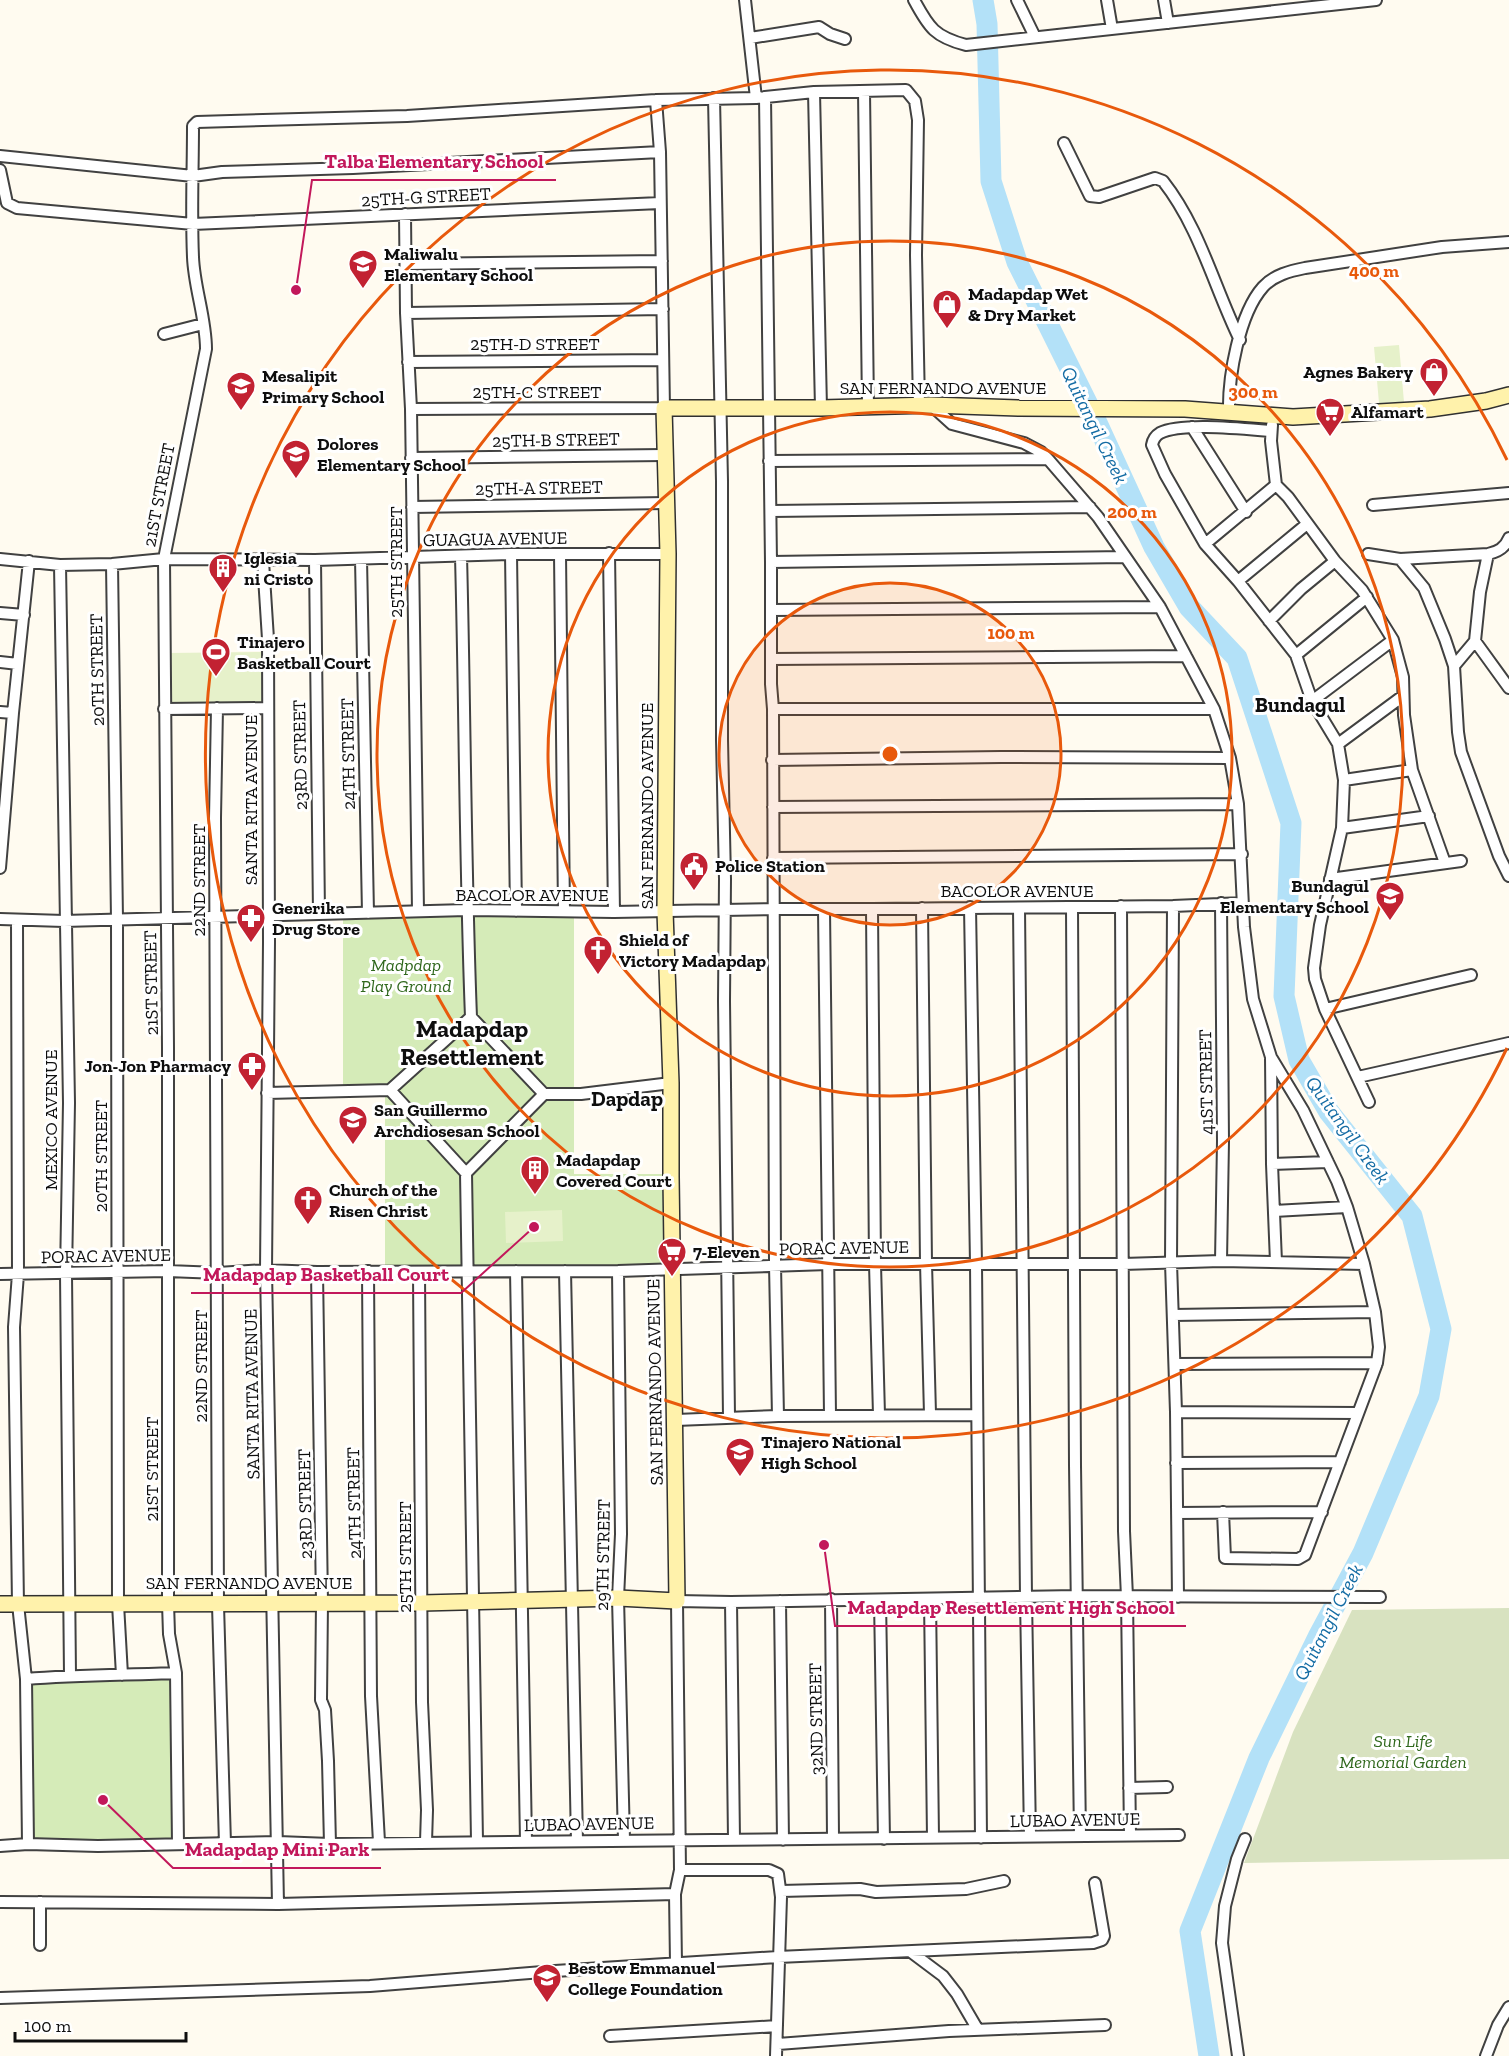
<svg xmlns="http://www.w3.org/2000/svg" width="1509" height="2056" font-family="'Zilla Slab',serif">
<style>
.green{fill:#d5ebb8}
.cemetery{fill:#d8e2c0}
.pitch{fill:#e6f1ca}
.lines{fill:none;stroke-linecap:round;stroke-linejoin:round}
.river{stroke:#b3e1f8;stroke-width:21}
.street-casing{stroke:#414141;stroke-width:14}
.secondary-casing{stroke:#303030;stroke-width:18}
.street{stroke:#fff;stroke-width:10}
.secondary{stroke:#fff2ab;stroke-width:15}
.ring{fill:none;stroke:#e8590c;stroke-width:3}
.labels{text-anchor:middle;dominant-baseline:central;stroke-width:6;stroke-linejoin:round;paint-order:stroke}
.street-label{font-size:18px;fill:#0e0e0e;stroke:#fff}
.poi-label{font-size:18px;font-weight:bold;fill:#0e0e0e;stroke:#fff;text-anchor:start}
.park-label{font-size:18px;font-style:italic;fill:#30681d;stroke:#fff}
.water-label{font-size:20px;font-style:italic;fill:#146ca4;stroke:#fff}
.quarter-label{font-size:21px;font-weight:bold;fill:#0e0e0e;stroke:#fff}
.district-label{font-size:24px;font-weight:bold;fill:#0e0e0e;stroke:#fff}
.centre{fill:#e8590c;stroke:#fff;stroke-width:3}
.ring-label{font-size:18px;text-anchor:middle;font-weight:bold;fill:#e8590c;stroke:#fff;stroke-width:6;stroke-linejoin:round;paint-order:stroke}
.leader{fill:none;stroke:#c2185b;stroke-width:2}
.callout-dot{fill:#c2185b;stroke:#fff;stroke-width:2}
.callout-label{font-size:20px;text-anchor:middle;font-weight:bold;fill:#c2185b;stroke:#fff;stroke-width:6;stroke-linejoin:round;paint-order:stroke}
</style>
<rect width="100%" height="100%" fill="#fffbf0"/>
<path class="green" d="M574,911v263h95v94l-284,2v-179h-42v-179z
M176,1673l2,171h-150l-2,-165z"/>
<path class="cemetery" d="M1509,1608v251l-265,4 49,-131 59,-122z"/>
<path class="pitch" d="M1399,345l5,57 -25,1 -5,-56z
M265,652v52l-97,1 -1,-52z
M562,1210l1,31 -57,2 -1,-31z"/>
<g class="lines">
<path class="river" d="M983,0l4,24 4,157 26,81 80,161 57,124 35,60 48,51 54,165 -7,173 15,64 30,52 83,104 29,113 -12,67 -66,157 -45,84 -59,121 -69,173 19,125"/>
<g class="street-casing">
<path id="street" d="M745,0l11,98
M914,0c15,28 21,37 52,45l410,-45
M1017,0l18,37
M1107,0l5,29
M1164,0l4,23
M750,38l69,-11 11,7 15,5
M864,91l4,316
M814,92l7,316
M765,97l6,465v122l2,25 2,556 3,151
M714,98l8,383v259l3,139 -1,122 5,416
M1064,143l26,53 9,1 56,-19 8,3c37,47 51,106 77,159
M0,156l193,20 29,-4 131,-4 307,-16
M0,170l7,33 10,5 176,16 467,-21
M405,214l1,99 5,96 7,502
M406,264l256,-3
M406,313l257,-4
M164,334l39,-10
M408,362l255,-2
M931,405l21,19 72,19 17,9 7,7 50,58 62,90 54,102 16,49 8,46 6,123 9,72 18,58 32,53 34,71 10,26 17,57 11,48 4,35 -2,16 -72,192 -7,4 -73,-1 -2,-46
M411,409l253,-1 -4,-256 -4,-52
M1229,413c-1,-36 10,-99 34,-126 11,-12 27,-16 42,-19l137,-21 67,-5
M1272,425l-1,16 5,44 12,12 47,64 27,29 31,50 10,37 1,38 8,55 33,93
M1192,427l54,85
M1271,431c-26,-2 -90,-9 -111,2 -5,3 -7,6 -8,12l13,29 40,70 33,37 58,74 16,46 26,43 6,36 -2,48 -22,97 -6,43 1,11 10,30 44,93
M411,458l253,-3
M769,461l279,-2
M1373,505l136,-12
M412,507l254,-4
M771,511l319,-4
M1205,544l71,-59
M609,553l5,359
M511,554l5,357
M560,554l4,357
M1368,554l32,5 88,-5c10,-2 17,-6 21,-16
M1488,554l-8,38 -5,49 34,47
M461,556c4,153 4,307 10,461l73,77 -78,79
M0,559l60,6 52,-1 52,-5 151,1 196,-6h157
M361,559l7,354
M1400,559l24,29 21,51 9,27 4,66 3,20 38,104 10,20
M315,560l4,354
M263,561l5,78 1,303 -3,328 12,634
M771,562l354,-5
M112,564l5,355 1,685 4,71
M60,565l9,538 -3,171 4,401
M1238,581l69,-57
M771,610l389,-3
M0,613l24,2
M1269,621l32,-32 34,-28
M1296,655l71,-58
M771,659l415,-3
M0,662l18,2
M1454,666l21,-25
M1312,701l81,-61
M217,708l-2,110 3,787 7,239
M164,709l103,-1
M773,709h441
M0,712l13,1
M1338,744l65,-48
M772,760l229,-3 229,1
M1344,780l68,-10
M773,807l465,-3
M1342,828l87,-12
M773,858l469,-4
M0,868l13,-155 16,-152
M1330,879l131,-18
M1221,903l2,238 -2,120
M1121,906l3,625 3,66 3,238
M1173,906l-2,357 5,149 2,185
M970,907l6,357 5,574
M1072,907l3,558 5,371
M922,908l4,355 4,151
M1019,908l7,690 4,238
M824,909l6,506
M872,909l3,355 4,151
M0,919l64,2 403,-11 147,2 159,-3h99l301,-3 70,-3
M17,920l1,354 -4,53 4,277 8,75 2,165
M1325,1009l146,-34
M471,1017l-81,73 76,83 11,668
M1271,1057l1,107 4,98
M1358,1077l151,-34
M267,1093l123,-3
M544,1094h37l90,-11
M1272,1164l56,-2
M1274,1211l73,-4
M368,1271l3,425 8,146
M516,1271l10,571
M565,1271l12,570
M618,1271l3,263 -3,64 6,242
M317,1272l5,330 -1,98 4,10 3,51 2,83
M419,1272l3,430 5,108 -1,32
M0,1274l168,-3 50,2 48,-3 51,2 301,-1 210,-7h295l98,-3 143,3
M1173,1315l202,-3
M1175,1364l202,-1
M1176,1412l182,1
M676,1420l102,-4 198,-1
M1176,1463l164,-1
M1177,1513l145,-1
M831,1599l2,239
M930,1599l3,238
M880,1600l4,239
M780,1601l3,239
M731,1602l3,237
M26,1679c50,-4 100,-4 150,-6
M1129,1788l38,-1
M178,1844l-2,-171 -7,-39 -1,-31v-555l-4,-489 42,-210c0,-31 -12,-62 -13,-92 -2,-44 0,-88 0,-131l4,-4 210,-6 249,-16 100,-2 58,-6 92,-2 9,11 3,19 -2,135 3,150
M0,1846l28,-2 70,2 180,-4 52,2 849,-9
M680,1870h89l9,4 3,23 -5,159
M781,1891l79,-2 16,3 90,-3 38,-8
M0,1902l278,2 397,-10
M40,1945v-43
M911,1952l32,24 14,18 21,36
M676,1964l-1,-70 5,-24 -3,-269 54,1 346,-6 303,1
M0,1998l370,-12 185,-15 223,-14 315,-14 9,-3 2,-4 -9,-53
M610,2036l167,-10
M778,2044l171,-13 156,-6
M1238,2056l-16,-113 3,-37 12,-47 8,-20
M1486,2056l12,-31 11,-18"/>
</g>
<g class="secondary-casing">
<path id="secondary" d="M0,1604l422,-1 196,-5 59,3 -6,-424v-94l-6,-172 3,-357 -4,-146h157l110,-3 88,3 166,1 108,8 137,-8 56,-8 23,-6"/>
</g>
<use href="#street" class="street"/>
<use href="#secondary" class="secondary"/>
</g>
<circle cx="890" cy="754" r="171" fill="#e8590c" fill-opacity=".12"/>
<g class="ring">
<circle cx="890" cy="754" r="171"/>
<circle cx="890" cy="754" r="342"/>
<circle cx="890" cy="754" r="513"/>
<path d="M1507 1048A684 684 0 1 1 1507 460"/>
</g>
<defs>
<g id="school-pin" transform="scale(1.5)"><path d="M0 17L-7.5 6A9.5 9.5 0 1 1 7.5 6Z" fill="#c22232" stroke="#fff"/><path d="M0-5L7-2L0 1L-7-2ZM-4 1L0 2.5L4 1V4Q0 6-4 4Z" fill="#fff"/></g>
<g id="shop-pin" transform="scale(1.5)"><path d="M0 17L-7.5 6A9.5 9.5 0 1 1 7.5 6Z" fill="#c22232" stroke="#fff"/><path d="M-5-2.5h2.3a2.7 3.5 0 0 1 5.4 0H5L5.5 6h-11ZM-1.5-2.5h3a1.5 2.3 0 0 0-3 0Z" fill="#fff"/></g>
<g id="supermarket-pin" transform="scale(1.5)"><path d="M0 17L-7.5 6A9.5 9.5 0 1 1 7.5 6Z" fill="#c22232" stroke="#fff"/><path d="M-6-5.5h2.5l.6 2H6L4.5 2H-2.5L-4.4-4H-6ZM-1.5 3.2a1.3 1.3 0 1 0 .1 0ZM3 3.2a1.3 1.3 0 1 0 .1 0Z" fill="#fff"/></g>
<g id="building-pin" transform="scale(1.5)"><path d="M0 17L-7.5 6A9.5 9.5 0 1 1 7.5 6Z" fill="#c22232" stroke="#fff"/><path d="M-4-6H4V6H1V3H-1V6H-4ZM-2.5-4.3h1.7v1.8h-1.7ZM.8-4.3h1.7v1.8H.8ZM-2.5-1h1.7V.8h-1.7ZM.8-1h1.7V.8H.8Z" fill="#fff"/></g>
<g id="stadium-pin" transform="scale(1.5)"><path d="M0 17L-7.5 6A9.5 9.5 0 1 1 7.5 6Z" fill="#c22232" stroke="#fff"/><path d="M0-5a6.5 5 0 1 0 0 10a6.5 5 0 1 0 0-10ZM-3.5-1.8h7v3.6h-7Z" fill="#fff"/></g>
<g id="civic-pin" transform="scale(1.5)"><path d="M0 17L-7.5 6A9.5 9.5 0 1 1 7.5 6Z" fill="#c22232" stroke="#fff"/><path d="M-.6-6.5H3V-4.5H.6V-3L4-1V1h2V6H-6V1h2V-1L-.6-3ZM-1.2 2.5V6h2.4V2.5Z" fill="#fff"/></g>
<g id="pharmacy-pin" transform="scale(1.5)"><path d="M0 17L-7.5 6A9.5 9.5 0 1 1 7.5 6Z" fill="#c22232" stroke="#fff"/><path d="M-2-6h4v4h4v4h-4v4h-4v-4h-4v-4h4Z" fill="#fff"/></g>
<g id="church-pin" transform="scale(1.5)"><path d="M0 17L-7.5 6A9.5 9.5 0 1 1 7.5 6Z" fill="#c22232" stroke="#fff"/><path d="M-1.2-6h2.4v3.5h3.3v2.4h-3.3V6h-2.4V-.1h-3.3v-2.4h3.3Z" fill="#fff"/></g>
<g id="university-pin" transform="scale(1.5)"><path d="M0 17L-7.5 6A9.5 9.5 0 1 1 7.5 6Z" fill="#c22232" stroke="#fff"/><path d="M0-5L7-2L0 1L-7-2ZM-4 1L0 2.5L4 1V4Q0 6-4 4Z" fill="#fff"/></g>
</defs>
<g fill-rule="evenodd">
<use href="#school-pin" x="363" y="264"/>
<use href="#shop-pin" x="947" y="304"/>
<use href="#shop-pin" x="1434" y="372"/>
<use href="#school-pin" x="241" y="386"/>
<use href="#supermarket-pin" x="1330" y="412"/>
<use href="#school-pin" x="296" y="454"/>
<use href="#building-pin" x="223" y="568"/>
<use href="#stadium-pin" x="216" y="652"/>
<use href="#civic-pin" x="694" y="866"/>
<use href="#school-pin" x="1390" y="896"/>
<use href="#pharmacy-pin" x="251" y="918"/>
<use href="#church-pin" x="598" y="950"/>
<use href="#pharmacy-pin" x="252" y="1066"/>
<use href="#school-pin" x="353" y="1120"/>
<use href="#building-pin" x="535" y="1170"/>
<use href="#church-pin" x="308" y="1200"/>
<use href="#supermarket-pin" x="672" y="1252"/>
<use href="#school-pin" x="740" y="1452"/>
<use href="#university-pin" x="547" y="1978"/>
</g>
<g class="labels">
<g class="street-label">
<text transform="translate(426 197) rotate(-3)">25TH-G STREET</text>
<text x="535" y="344">25TH-D STREET</text>
<text x="943" y="388">SAN FERNANDO AVENUE</text>
<text x="537" y="392">25TH-C STREET</text>
<text transform="translate(556 440) rotate(-1)">25TH-B STREET</text>
<text transform="translate(539 488) rotate(-1)">25TH-A STREET</text>
<text transform="translate(159 495) rotate(-79)">21ST STREET</text>
<text transform="translate(495 539) rotate(-1)">GUAGUA AVENUE</text>
<text transform="translate(396 562) rotate(-90)">25TH STREET</text>
<text transform="translate(97 670) rotate(-91)">20TH STREET</text>
<text transform="translate(348 754) rotate(-91)">24TH STREET</text>
<text transform="translate(300 755) rotate(-91)">23RD STREET</text>
<text transform="translate(251 800) rotate(-90)">SANTA RITA AVENUE</text>
<text transform="translate(647 806) rotate(-90)">SAN FERNANDO AVENUE</text>
<text transform="translate(199 880) rotate(-90)">22ND STREET</text>
<text x="1017" y="891">BACOLOR AVENUE</text>
<text x="532" y="895">BACOLOR AVENUE</text>
<text transform="translate(151 983) rotate(-91)">21ST STREET</text>
<text transform="translate(1206 1082) rotate(-91)">41ST STREET</text>
<text transform="translate(51 1120) rotate(-90)">MEXICO AVENUE</text>
<text transform="translate(101 1156) rotate(-90)">20TH STREET</text>
<text transform="translate(844 1248) rotate(-1)">PORAC AVENUE</text>
<text transform="translate(106 1256) rotate(-1)">PORAC AVENUE</text>
<text transform="translate(201 1366) rotate(-90)">22ND STREET</text>
<text transform="translate(655 1382) rotate(-91)">SAN FERNANDO AVENUE</text>
<text transform="translate(252 1394) rotate(-91)">SANTA RITA AVENUE</text>
<text transform="translate(152 1469) rotate(-90)">21ST STREET</text>
<text transform="translate(354 1503) rotate(-91)">24TH STREET</text>
<text transform="translate(305 1504) rotate(-91)">23RD STREET</text>
<text transform="translate(603 1555) rotate(-89)">29TH STREET</text>
<text transform="translate(405 1557) rotate(-90)">25TH STREET</text>
<text x="249" y="1583">SAN FERNANDO AVENUE</text>
<text transform="translate(816 1719) rotate(-91)">32ND STREET</text>
<text transform="translate(1075 1820) rotate(-1)">LUBAO AVENUE</text>
<text transform="translate(589 1824) rotate(-1)">LUBAO AVENUE</text>
</g>
<g class="poi-label">
<text x="384" y="254">Maliwalu<tspan x="384" dy="21">Elementary School</tspan></text>
<text x="968" y="294">Madapdap Wet<tspan x="968" dy="21">&amp; Dry Market</tspan></text>
<text x="1413" y="372" text-anchor="end">Agnes Bakery</text>
<text x="262" y="376">Mesalipit<tspan x="262" dy="21">Primary School</tspan></text>
<text x="1351" y="412">Alfamart</text>
<text x="317" y="444">Dolores<tspan x="317" dy="21">Elementary School</tspan></text>
<text x="244" y="558">Iglesia<tspan x="244" dy="21">ni Cristo</tspan></text>
<text x="237" y="642">Tinajero<tspan x="237" dy="21">Basketball Court</tspan></text>
<text x="715" y="866">Police Station</text>
<text x="1369" y="886" text-anchor="end">Bundagul<tspan x="1369" dy="21">Elementary School</tspan></text>
<text x="272" y="908">Generika<tspan x="272" dy="21">Drug Store</tspan></text>
<text x="619" y="940">Shield of<tspan x="619" dy="21">Victory Madapdap</tspan></text>
<text x="231" y="1066" text-anchor="end">Jon-Jon Pharmacy</text>
<text x="374" y="1110">San Guillermo<tspan x="374" dy="21">Archdiosesan School</tspan></text>
<text x="556" y="1160">Madapdap<tspan x="556" dy="21">Covered Court</tspan></text>
<text x="329" y="1190">Church of the<tspan x="329" dy="21">Risen Christ</tspan></text>
<text x="693" y="1252">7-Eleven</text>
<text x="761" y="1442">Tinajero National<tspan x="761" dy="21">High School</tspan></text>
<text x="568" y="1968">Bestow Emmanuel<tspan x="568" dy="21">College Foundation</tspan></text>
</g>
<g class="park-label">
<text x="406" y="965">Madpdap<tspan x="406" dy="21">Play Ground</tspan></text>
<text x="1403" y="1741">Sun Life<tspan x="1403" dy="21">Memorial Garden</tspan></text>
</g>
<g class="water-label">
<text transform="translate(1095 425) rotate(64)">Quitangil Creek</text>
<text transform="translate(1348 1130) rotate(54)">Quitangil Creek</text>
<text transform="translate(1328 1622) rotate(-63)">Quitangil Creek</text>
</g>
<g class="quarter-label">
<text x="1300" y="704">Bundagul</text>
<text x="627" y="1098">Dapdap</text>
</g>
<g class="district-label">
<text x="472" y="1028">Madapdap<tspan x="472" dy="28">Resettlement</tspan></text>
</g>
</g>
<circle cx="890" cy="754" r="9" class="centre"/>
<g class="ring-label">
<text x="1374" y="277">400 m</text>
<text x="1253" y="398">300 m</text>
<text x="1132" y="518">200 m</text>
<text x="1011" y="639">100 m</text>
</g>
<path class="leader" d="M296 290L312 180H556M534 1227L461 1293H191M824 1545L835 1626H1186M103 1800L173 1868H381"/>
<g class="callout-dot">
<circle cx="296" cy="290" r="6"/>
<circle cx="534" cy="1227" r="6"/>
<circle cx="824" cy="1545" r="6"/>
<circle cx="103" cy="1800" r="6"/>
</g>
<g class="callout-label">
<text x="434" y="168">Talba Elementary School</text>
<text x="326" y="1281">Madapdap Basketball Court</text>
<text x="1011" y="1614">Madapdap Resettlement High School</text>
<text x="277" y="1856">Madapdap Mini Park</text>
</g>
<path d="M15 2032v9h171v-9" fill="none" stroke="#0e0e0e" stroke-width="3"/>
<text x="24" y="2032" font-size="18" fill="#0e0e0e" stroke="#ffffff" stroke-width="4.5" paint-order="stroke">100 m</text>
</svg>
